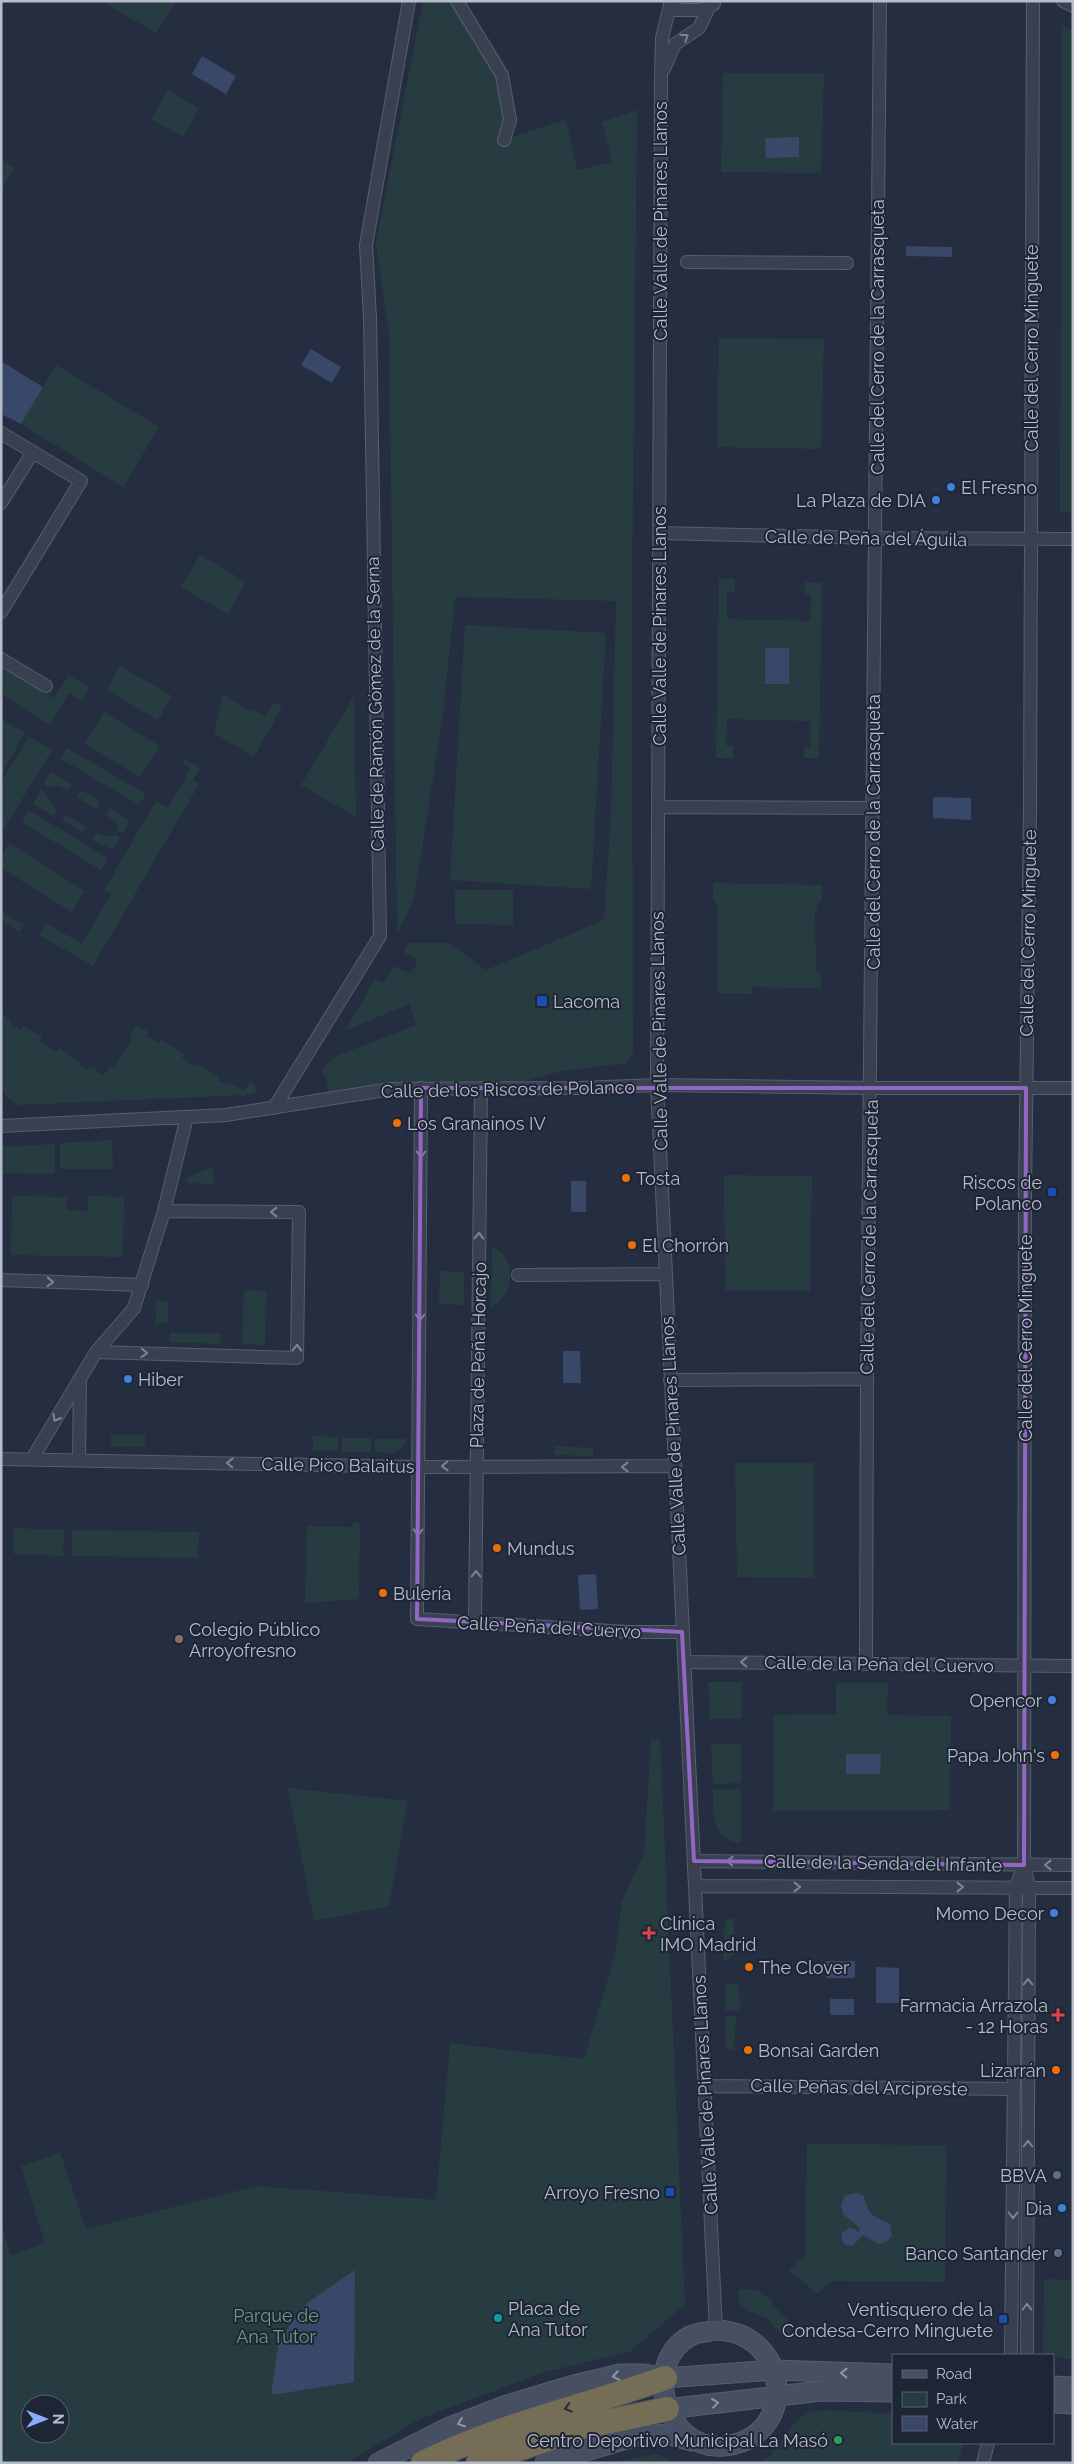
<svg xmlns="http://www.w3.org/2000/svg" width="1074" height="2464" font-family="Raleway,sans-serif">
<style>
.green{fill:#273c41;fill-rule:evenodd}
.water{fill:#394868}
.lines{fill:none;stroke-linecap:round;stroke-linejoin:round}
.street-casing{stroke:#575e6e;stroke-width:14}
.secondary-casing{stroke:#575e6e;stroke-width:21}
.highway-casing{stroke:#444b5b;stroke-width:26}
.street{stroke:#394050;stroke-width:12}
.secondary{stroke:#474f63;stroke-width:19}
.highway{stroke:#766d56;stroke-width:24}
.oneway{stroke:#7e8494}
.oneway2{stroke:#8f96a7}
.oneway3{stroke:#272c38}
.marked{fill:none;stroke:#9366c4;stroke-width:4;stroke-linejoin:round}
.shop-dot{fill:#3f7fe0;stroke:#1e2535;stroke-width:2}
.transit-dot{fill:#1a4fb4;stroke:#1e2535;stroke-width:2}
.food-dot{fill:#e8710a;stroke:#1e2535;stroke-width:2}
.education-dot{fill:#8d6e63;stroke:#1e2535;stroke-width:2}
.health-dot{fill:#e0444e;stroke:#1e2535;stroke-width:2}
.service-dot{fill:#5c6f8a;stroke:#1e2535;stroke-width:2}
.culture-dot{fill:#0f9aa8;stroke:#1e2535;stroke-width:2}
.leisure-dot{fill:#2e9e5b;stroke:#1e2535;stroke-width:2}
.labels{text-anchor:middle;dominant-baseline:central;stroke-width:4;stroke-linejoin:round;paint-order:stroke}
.street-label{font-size:18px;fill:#b6bccb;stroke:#1e2535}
.poi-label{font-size:18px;fill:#b6bccb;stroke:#1e2535;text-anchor:start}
.park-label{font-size:18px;fill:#6d9c7c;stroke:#1e2535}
</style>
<rect width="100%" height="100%" fill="#252e40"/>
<path class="green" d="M101,1h75l-20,32z
M423,1h34l45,74 3,64 61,-19 11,50 35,-8 -10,-40 35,-12 -5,485 1,457 -7,11 -64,8 -45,12 -189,12 -1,-15 -5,-9 10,-13 84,-33 -7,-21 -64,27 30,-52 9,4 10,-17 17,8 7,-14 -15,-8 6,-9h40l37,27 118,-50 7,-105 5,-214 -161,-4 -12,117 -29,185 -17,35 -8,-599 -13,-92z
M1062,25l11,7v480h-13z
M723,73h101l-3,100 -100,-1z
M168,90l31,19 -16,28 -32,-18z
M1,160l13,8 -13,22z
M719,338l105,1 -3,110 -104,-2z
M56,365l103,62 -36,60 -102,-63z
M200,555l46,27 -19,32 -46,-27z
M719,579h16v13h-8v27l83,2 1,-27h-7l1,-12 17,1 -3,175h-15v-11h6v-26l-83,-2 -1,27h7v12h-17z
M465,625l141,8 -15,256 -141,-9z
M120,666l52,30 -14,24 -51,-30z
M1,667l53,31 15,-23 21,13 -8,13 -13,-8 -19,32 -49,-31z
M223,695l28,17 2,-3 12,7 9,-14 8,5 -28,50 -40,-24z
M354,696l2,121 -55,-32z
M104,712l56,34 -20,32 -55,-35z
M1,719l24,14 -24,42z
M29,737l23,13 -48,79 -3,-2v-45z
M67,748l79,46 -7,11 -78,-46z
M185,759l15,9 -7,12 6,4 -106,182 -54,-31 7,-12 36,21 29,-50 -7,-4 52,-89 12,7 23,-40 -8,-5z
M50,772l22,13 -4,6 -9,-6 -11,2 -4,-3z
M41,789l15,20 -2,7 -21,-12z
M81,790l20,12 -4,7 -20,-12z
M110,808l20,13 -8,13 -4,-3 -2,-8 -10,-9z
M29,810l79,48 -7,12 -79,-48z
M65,814l21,13 -3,6 -21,-14z
M96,833l10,4 10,-2 4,2 -8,13 -20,-11z
M9,843l76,48 -13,21 -71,-44v-12z
M713,883l109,2v16l-5,3v6l-2,1 1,62h5v15l-69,-1v7l-34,-1v-89l-5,-4z
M455,890h58v35l-58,-1z
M1,911l23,14 -4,7 -19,-11z
M1,1014l10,6 -1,3 10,7 3,-4 19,11 -2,5 17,10 2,-4 21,14 -2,3 10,5 2,-3 14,8 7,-10 3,2 18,-29 -3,-2 8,-11 12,7 -2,4 12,7 2,-3 23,14 -2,4 14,9 2,-3 22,13 -2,4 10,5 2,-3 14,8 6,-9 5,2 1,9 -11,2 -227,10 -11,-7 -6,-12z
M112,1140l1,29h-53v-26z
M55,1144v30l-54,-1v-26z
M212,1167l3,17 -29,-1 2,-6z
M724,1175l88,1 -2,115 -85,-1z
M12,1196l55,1v13l21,1 1,-15 35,1 -1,60 -112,-2z
M492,1246c26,12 23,49 -1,61z
M440,1271l24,1v33l-25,-1z
M244,1290l22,1 -1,54 -23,-1z
M157,1301h11v21l-13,4z
M170,1333l51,1 -1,10 -50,-2z
M111,1435h34v12h-34z
M313,1436l25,1 -1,14h-24z
M342,1438h29v14h-29z
M375,1439h31l-4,9 -10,5 -17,-1z
M555,1446l38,2v8l-39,-1z
M735,1463h79v115l-77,-1z
M353,1523h7l-1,76 -54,4 2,-77 46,1z
M14,1528l50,2 -1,26 -49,-2z
M72,1530l127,2 -1,26 -126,-2z
M708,1682h34v37h-32z
M836,1683h52l-1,32 64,1 -1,94 -177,1v-96l63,-1z
M651,1739h9l25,565 -54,47 -86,21 -123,46 -76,45h-345v-238l10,30 34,-12 -24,-77 39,-13 26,76 171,-43 179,14 14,-157 134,16 31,-104 7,-54 22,-48zM30,2404h30v30h-30z
M711,1744h30v39l-28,1z
M288,1788l120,13 -19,105 -75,15z
M713,1789h28v54c-30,-2 -28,-31 -28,-54z
M725,1919h9l1,36 -12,7z
M726,1984l13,1 1,25 -15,1z
M726,2016h10l-2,34 -8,-1z
M807,2144l139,1 -1,137 -114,-1 -14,13 -28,-24 16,-15z
M1044,2279l29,1v79l-30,-4z
M738,2289l21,1 1,3 11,6 2,6 20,20 -6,17 -20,-24 -19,-7 -9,-8z
M841,2411l52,3v29h70l-5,20h-200c22,-8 28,-39 48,-49 8,-5 25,-3 35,-3z
M656,2454l21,9h-68z"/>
<path class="water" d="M202,56l34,20 -10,18 -34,-20z
M799,137v20l-33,1 -1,-20z
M906,246l46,1v10l-46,-1z
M311,349l30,18 -9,16 -31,-18z
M1,361l42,26 -22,37 -20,-10z
M765,648h24v36h-24z
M933,797l38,1v22l-38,-2z
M571,1181h15v31h-15z
M563,1351h17l1,32h-18z
M596,1574l2,35 -18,1 -2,-35z
M846,1754h35l-1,20h-34z
M826,1961h29v17h-29z
M876,1967l23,1v35h-23z
M830,1999h24v16h-24z
M855,2193l8,2c3,7 5,18 12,22 5,3 9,3 15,7l2,12 -4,5 -9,3 -17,-9 -9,11 -8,-1 -3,-5v-7l8,-6 9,5 1,-4 -17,-14 -2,-9 4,-9z
M355,2270l-1,112 -83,13 8,-55 28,-37z"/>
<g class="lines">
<g class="street-casing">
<path id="street" d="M457,1l45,74 8,45 -6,20
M671,1l-9,37 -1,38 -4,1009 59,1245
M676,1l-6,4 6,5h26l12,-6
M1063,1l10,5
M664,69l11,-25 24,-16 13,-27
M687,262l160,1
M1,433l80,48 -80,131
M1,503l32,-51
M659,533l217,5 197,1
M1,659l45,27
M658,807l215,1
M421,1088l-4,531 211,13h54
M274,1108l106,-172 -10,-618 -4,-73 43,-244
M1,1126l225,-11 165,-26 188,-1 78,-3 214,3h202
M518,1275l147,-1
M1,1280l141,5
M96,1352l201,6 2,-146 -135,-1
M670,1380l197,-1
M1,1459l418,8 255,-1
M32,1459l64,-107 38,-44 30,-97 23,-94
M79,1460l1,-81
M475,1623l6,-535
M684,1662l389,4
M866,1664l1,-285 13,-1378
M694,1861l379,4
M696,1886l377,2
M704,2086l310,3
M1011,2355l5,-468 8,-22
M1027,2355l2,-468 -5,-22 1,-673 5,-383 3,-808
M983,2463l5,-20"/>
</g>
<g class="secondary-casing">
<path id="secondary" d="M716,2330c75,2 84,108 8,116 -58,6 -84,-82 -34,-110 7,-4 17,-4 26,-6z
M1053,2386l20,1
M1053,2403l20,1
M667,2409l154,-18 72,1
M378,2463l69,-35 57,-22 66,-20 50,-12h24l21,4 109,-8 119,4
M545,2463l99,-29 26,1 22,6"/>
</g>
<g class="highway-casing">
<path id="highway" d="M423,2463c77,-39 161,-56 242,-85
M478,2463l105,-36 84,-18"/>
</g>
<use href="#street" class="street"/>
<use href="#secondary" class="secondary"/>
<use href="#highway" class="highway"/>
</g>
<defs><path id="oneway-chevron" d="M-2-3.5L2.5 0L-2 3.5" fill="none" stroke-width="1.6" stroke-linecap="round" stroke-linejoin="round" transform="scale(1.25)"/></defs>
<g class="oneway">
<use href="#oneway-chevron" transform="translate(685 37) rotate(-35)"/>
<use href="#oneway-chevron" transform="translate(421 1154) rotate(90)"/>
<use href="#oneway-chevron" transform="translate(274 1212) rotate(-180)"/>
<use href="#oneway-chevron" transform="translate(479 1236) rotate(-89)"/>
<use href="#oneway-chevron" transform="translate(50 1282) rotate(2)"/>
<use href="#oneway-chevron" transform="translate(420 1317) rotate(90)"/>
<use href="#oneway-chevron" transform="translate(297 1348) rotate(-89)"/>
<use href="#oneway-chevron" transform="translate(144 1353) rotate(2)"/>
<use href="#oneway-chevron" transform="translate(56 1418) rotate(120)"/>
<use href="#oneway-chevron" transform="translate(230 1463) rotate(-179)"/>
<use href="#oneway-chevron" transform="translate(445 1466) rotate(179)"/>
<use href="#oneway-chevron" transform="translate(625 1467) rotate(-180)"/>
<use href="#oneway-chevron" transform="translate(418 1532) rotate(91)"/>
<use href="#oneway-chevron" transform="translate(476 1574) rotate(-90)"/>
<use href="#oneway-chevron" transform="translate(744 1662) rotate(-179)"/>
<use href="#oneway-chevron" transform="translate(730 1861) rotate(-178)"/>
<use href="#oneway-chevron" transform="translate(1048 1865) rotate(-180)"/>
<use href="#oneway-chevron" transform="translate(797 1887)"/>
<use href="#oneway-chevron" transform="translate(960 1887)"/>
<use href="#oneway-chevron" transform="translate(1028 1982) rotate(-90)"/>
<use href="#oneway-chevron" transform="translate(1028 2144) rotate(-90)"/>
<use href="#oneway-chevron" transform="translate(1013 2215) rotate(90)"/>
<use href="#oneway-chevron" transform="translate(1027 2307) rotate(-90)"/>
</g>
<g class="oneway2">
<use href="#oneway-chevron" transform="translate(844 2373) rotate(-179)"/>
<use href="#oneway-chevron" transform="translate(616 2376) rotate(170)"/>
<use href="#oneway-chevron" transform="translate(715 2403) rotate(-7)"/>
<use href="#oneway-chevron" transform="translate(461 2423) rotate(159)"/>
</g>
<use class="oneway3" href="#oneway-chevron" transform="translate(568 2408) rotate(163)"/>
<path class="marked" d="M421,1088h605l-2,777 -330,-4 -12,-229 -265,-13z"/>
<g class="shop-dot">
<circle cx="951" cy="487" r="5"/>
<circle cx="936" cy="500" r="5"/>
<circle cx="128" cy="1379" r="5"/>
<circle cx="1052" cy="1700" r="5"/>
<circle cx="1054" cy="1913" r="5"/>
<circle cx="1062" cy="2208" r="5"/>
</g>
<g class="transit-dot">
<rect x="536" y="995" width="12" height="12" rx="2.5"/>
<rect x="1047" y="1187" width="10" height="10" rx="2.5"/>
<rect x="665" y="2187" width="10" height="10" rx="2.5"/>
<rect x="998" y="2314" width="10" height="10" rx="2.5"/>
</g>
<g class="food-dot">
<circle cx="397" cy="1123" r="5"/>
<circle cx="626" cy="1178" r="5"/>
<circle cx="632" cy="1245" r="5"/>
<circle cx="497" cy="1548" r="5"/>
<circle cx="383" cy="1593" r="5"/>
<circle cx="1055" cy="1755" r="5"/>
<circle cx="749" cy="1967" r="5"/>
<circle cx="748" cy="2050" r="5"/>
<circle cx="1056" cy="2070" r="5"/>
</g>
<circle class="education-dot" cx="179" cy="1639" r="5"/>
<g class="health-dot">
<path d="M646.5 1925.5h5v5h5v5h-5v5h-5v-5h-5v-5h5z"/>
<path d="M1055.5 2007.5h5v5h5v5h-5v5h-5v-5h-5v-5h5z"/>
</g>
<g class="service-dot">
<circle cx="1057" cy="2175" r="5"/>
<circle cx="1058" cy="2253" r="5"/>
</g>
<circle class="culture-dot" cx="498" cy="2318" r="5"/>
<circle class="leisure-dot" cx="838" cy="2440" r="5"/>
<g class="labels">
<g class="street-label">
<text transform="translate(660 221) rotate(-90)">Calle Valle de Pinares Llanos</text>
<text transform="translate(877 337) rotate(-90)">Calle del Cerro de la Carrasqueta</text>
<text transform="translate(1031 348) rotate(-90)">Calle del Cerro Minguete</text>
<text transform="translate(866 538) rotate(1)">Calle de Peña del Águila</text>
<text transform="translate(659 626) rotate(-90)">Calle Valle de Pinares Llanos</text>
<text transform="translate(375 704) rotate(-91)">Calle de Ramón Gómez de la Serna</text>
<text transform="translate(873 832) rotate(-90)">Calle del Cerro de la Carrasqueta</text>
<text transform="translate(1028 933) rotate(-89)">Calle del Cerro Minguete</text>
<text transform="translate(659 1031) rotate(-91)">Calle Valle de Pinares Llanos</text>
<text transform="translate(508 1089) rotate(-1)">Calle de los Riscos de Polanco</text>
<text transform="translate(869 1237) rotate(-89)">Calle del Cerro de la Carrasqueta</text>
<text transform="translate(1025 1338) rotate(-90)">Calle del Cerro Minguete</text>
<text transform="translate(478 1355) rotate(-89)">Plaza de Peña Horcajo</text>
<text transform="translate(673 1436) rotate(-93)">Calle Valle de Pinares Llanos</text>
<text transform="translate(338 1465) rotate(1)">Calle Pico Balaitus</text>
<text transform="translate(549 1627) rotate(3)">Calle Peña del Cuervo</text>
<text transform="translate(879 1664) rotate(1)">Calle de la Peña del Cuervo</text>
<text transform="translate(883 1863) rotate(1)">Calle de la Senda del Infante</text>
<text transform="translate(859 2087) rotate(1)">Calle Peñas del Arcipreste</text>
<text transform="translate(705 2095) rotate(-93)">Calle Valle de Pinares Llanos</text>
</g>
<g class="poi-label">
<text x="961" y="487">El Fresno</text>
<text x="926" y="500" text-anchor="end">La Plaza de DIA</text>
<text x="553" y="1001">Lacoma</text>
<text x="407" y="1123">Los Granaínos IV</text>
<text x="636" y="1178">Tosta</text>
<text x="1042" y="1182" text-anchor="end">Riscos de<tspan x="1042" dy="21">Polanco</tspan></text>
<text x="642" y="1245">El Chorrón</text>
<text x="138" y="1379">Hiber</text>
<text x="507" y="1548">Mundus</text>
<text x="393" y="1593">Bulería</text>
<text x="189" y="1629">Colegio Público<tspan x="189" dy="21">Arroyofresno</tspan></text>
<text x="1042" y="1700" text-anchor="end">Opencor</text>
<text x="1045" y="1755" text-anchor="end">Papa John's</text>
<text x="1044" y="1913" text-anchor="end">Momo Decor</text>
<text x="660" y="1923">Clínica<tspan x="660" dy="21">IMO Madrid</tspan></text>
<text x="759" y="1967">The Clover</text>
<text x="1048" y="2005" text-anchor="end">Farmacia Arrazola<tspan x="1048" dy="21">- 12 Horas</tspan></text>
<text x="758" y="2050">Bonsai Garden</text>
<text x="1046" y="2070" text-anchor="end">Lizarrán</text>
<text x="1047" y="2175" text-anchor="end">BBVA</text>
<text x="660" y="2192" text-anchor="end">Arroyo Fresno</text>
<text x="1052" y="2208" text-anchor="end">Dia</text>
<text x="1048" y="2253" text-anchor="end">Banco Santander</text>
<text x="508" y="2308">Placa de<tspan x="508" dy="21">Ana Tutor</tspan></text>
<text x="993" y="2309" text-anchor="end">Ventisquero de la<tspan x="993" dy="21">Condesa-Cerro Minguete</tspan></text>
<text x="828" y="2440" text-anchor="end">Centro Deportivo Municipal La Masó</text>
</g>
<g class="park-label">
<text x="276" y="2315">Parque de<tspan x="276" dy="21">Ana Tutor</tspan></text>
</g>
</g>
<rect width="1074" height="2464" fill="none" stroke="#b6bccb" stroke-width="5"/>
<rect x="892" y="2354" width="162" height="90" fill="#1e2535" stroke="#5b6171"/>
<rect x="902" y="2370" width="25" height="8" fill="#474f63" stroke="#5b6171"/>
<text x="936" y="2379" font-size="15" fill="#b6bccb">Road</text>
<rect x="902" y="2392" width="25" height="15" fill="#273c41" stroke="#5b6171"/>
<text x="936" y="2404" font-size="15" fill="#b6bccb">Park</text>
<rect x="902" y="2416" width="25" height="15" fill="#394868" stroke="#5b6171"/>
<text x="936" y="2429" font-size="15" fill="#b6bccb">Water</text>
<g transform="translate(45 2419) rotate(90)"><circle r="24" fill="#1e2535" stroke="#5b6171"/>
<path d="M0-4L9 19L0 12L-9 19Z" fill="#8cacf9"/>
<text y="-8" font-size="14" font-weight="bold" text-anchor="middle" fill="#b6bccb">N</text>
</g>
</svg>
